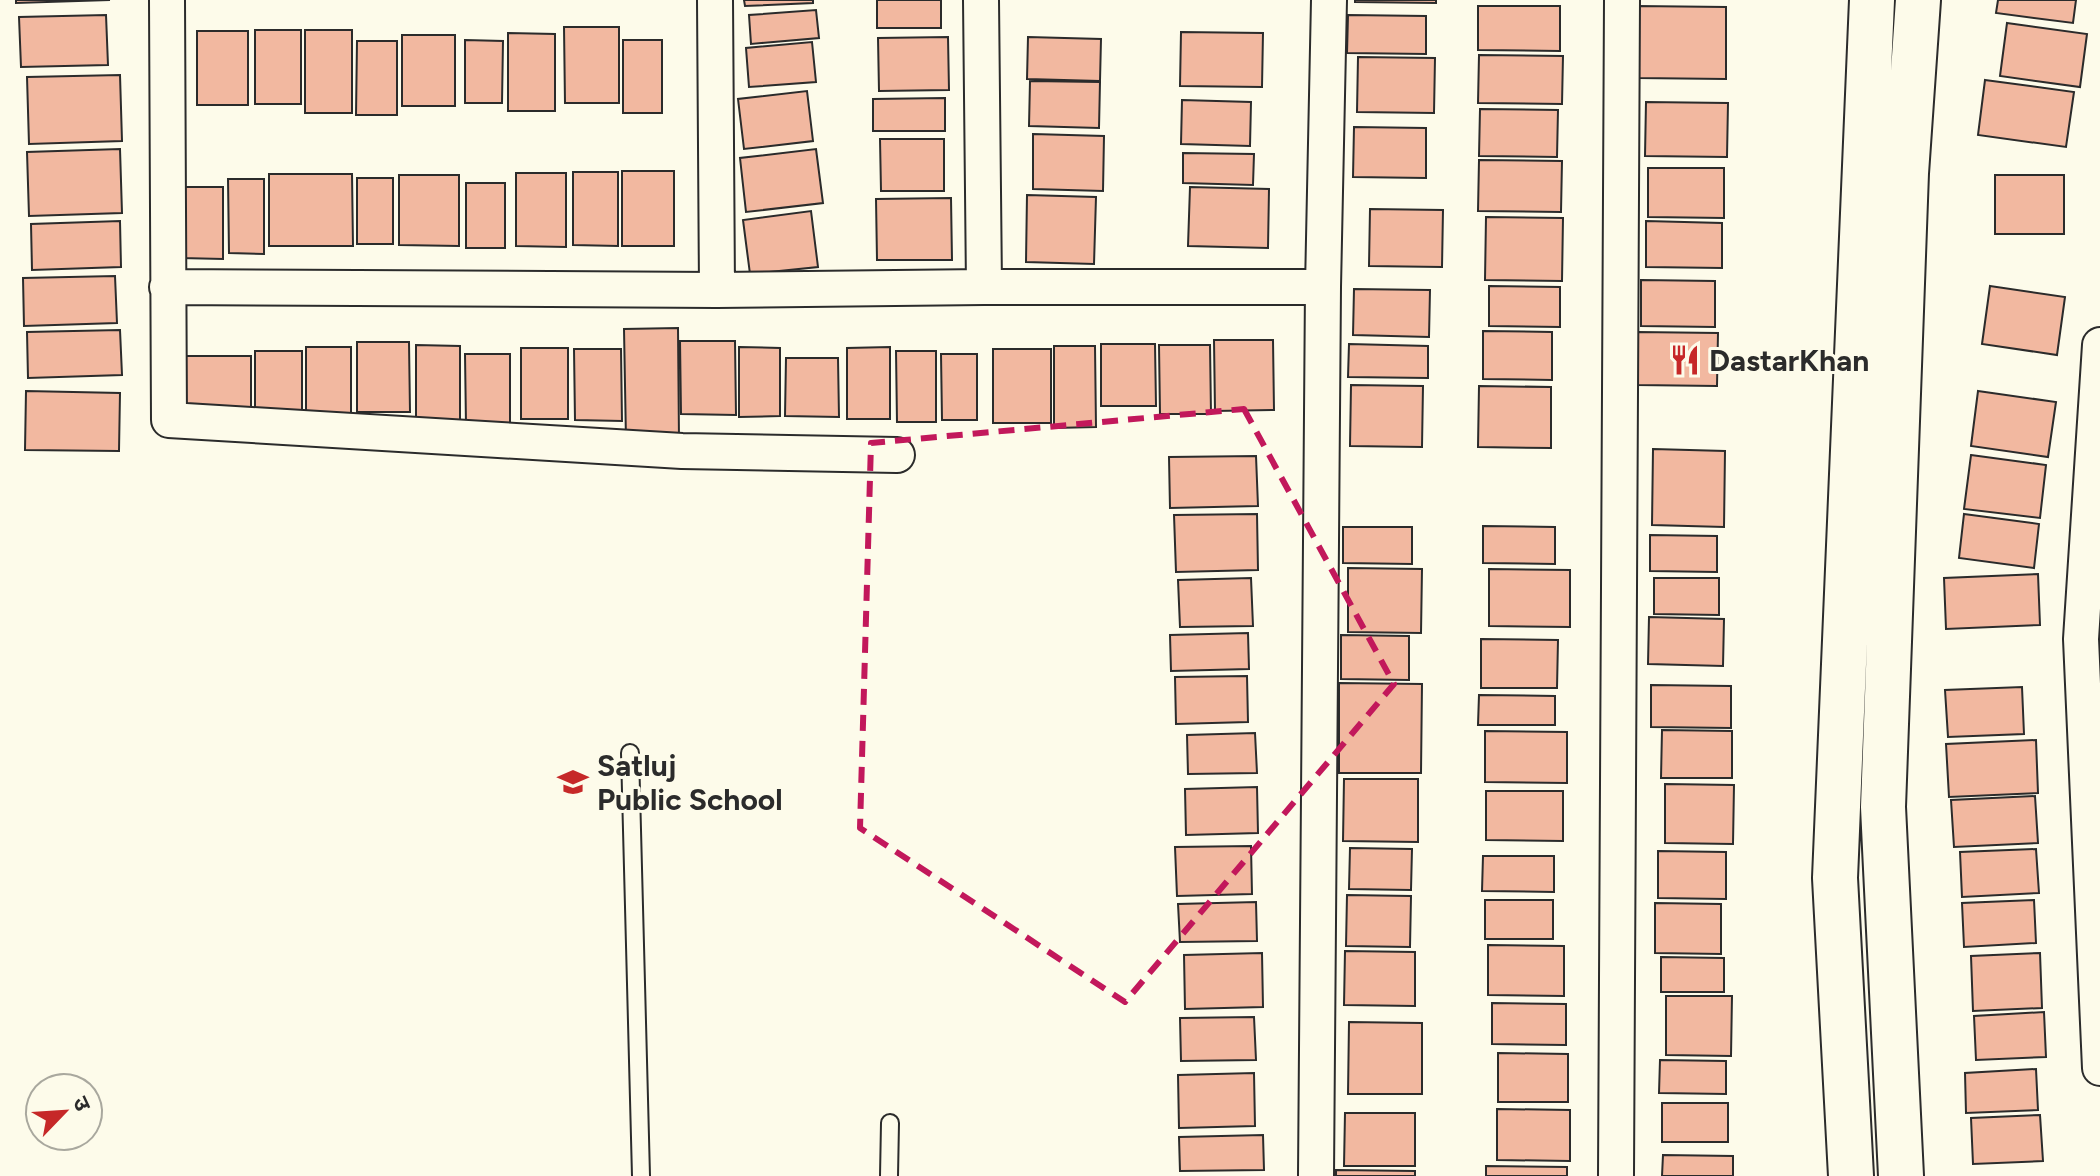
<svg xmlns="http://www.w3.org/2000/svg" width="2100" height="1176" font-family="Figtree,'Noto Sans Devanagari',sans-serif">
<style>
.building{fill:#f2b8a0;stroke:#2b2b2b;stroke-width:2}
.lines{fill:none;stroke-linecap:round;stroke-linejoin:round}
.lane-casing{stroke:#2b2b2b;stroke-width:20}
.street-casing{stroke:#2b2b2b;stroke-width:38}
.secondary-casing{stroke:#2b2b2b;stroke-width:48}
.lane{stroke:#fdfbea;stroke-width:16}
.street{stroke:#fdfbea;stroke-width:34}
.secondary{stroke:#fdfbea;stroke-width:44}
.marked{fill:none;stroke:#c2185b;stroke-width:6;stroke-dasharray:16 10;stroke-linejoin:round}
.labels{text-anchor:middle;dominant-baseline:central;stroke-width:6;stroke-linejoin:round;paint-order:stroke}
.poi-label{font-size:30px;font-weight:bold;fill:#2b2b2b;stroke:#fdfbea;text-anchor:start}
</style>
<rect width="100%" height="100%" fill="#fdfbea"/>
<path class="building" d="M16,0h94l-94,3z
M744,0h69v3l-68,3z
M877,0h64v28h-64z
M1355,0h81v3l-81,-1z
M1998,0h78l-3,23 -77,-10z
M1478,6h82v45l-82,-1z
M1637,6l89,1v72l-89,-1z
M816,10l3,28 -68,6 -2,-29z
M106,15l2,50 -87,2 -2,-50z
M1348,15l78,1v38l-79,-1z
M2007,23l80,11 -7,53 -80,-11z
M564,27h55v76h-54z
M255,30h46v74h-46z
M305,30h47v83h-47z
M197,31h51v74h-51z
M1181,32l82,1 -1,54 -82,-1z
M508,33l47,1v77h-47z
M402,35h53v71h-53z
M948,37l1,53 -70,1 -1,-53z
M1028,37l73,2 -1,42 -73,-2z
M465,40l38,1 -1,62h-37z
M623,40h39v73h-39z
M357,41h40v74h-41z
M812,42l4,40 -67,5 -3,-39z
M1479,55l84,1 -1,48 -84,-1z
M1358,57l77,1 -1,55 -77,-1z
M120,75l2,66 -93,3 -2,-67z
M1985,80l89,12 -8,55 -88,-12z
M1030,81l70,1 -1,46 -70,-2z
M807,91l6,50 -69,8 -6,-50z
M945,98v33h-72v-32z
M1182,100l69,2 -1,44 -69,-2z
M1646,102l82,1 -1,54 -82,-1z
M1480,109l78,1 -1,47 -78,-1z
M1354,127l72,1v50l-73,-1z
M1033,134l71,2 -1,55 -70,-2z
M880,139h64v52h-63z
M120,149l2,64 -93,3 -2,-64z
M816,149l7,54 -77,9 -6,-54z
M1183,153l71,1 -1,31 -70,-2z
M1479,160l83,1 -1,51 -83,-1z
M1648,168h76v50l-76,-1z
M622,171h52v75h-52z
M573,172h45v74l-45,-1z
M516,173h50v74l-50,-1z
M269,174h83l1,72h-84z
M399,175h60v71l-60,-1z
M1995,175h69v59h-69z
M357,178h36v66h-36z
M228,179h36v75l-35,-1z
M466,183h39v65h-39z
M181,187h42v72l-42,-1z
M1190,187l79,2 -1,59 -80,-2z
M1027,195l69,2 -2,67 -68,-2z
M951,198l1,62h-75l-1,-61z
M1370,209l73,1 -1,57 -73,-1z
M811,211l7,56 -68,7 -7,-54z
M1486,217l77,1 -1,63 -77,-1z
M120,221l1,46 -89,3 -1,-46z
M1646,221l76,2v45l-76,-1z
M115,276l2,47 -93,3 -1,-48z
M1641,280l74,1v46l-74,-1z
M1489,286l71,1v40l-71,-1z
M1990,286l75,11 -8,58 -75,-11z
M1354,289l76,1 -1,47 -76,-2z
M678,328l1,112 -53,1 -2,-112z
M120,330l2,45 -94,3 -1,-46z
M1483,331l69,1v48l-69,-1z
M1638,332l80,1 -1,53 -80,-1z
M1214,340h59l1,70 -59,1z
M680,341h55l1,74 -55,-1z
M357,342h52l1,70h-53z
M1101,344h54l1,62h-55z
M1349,344l79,2v32l-80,-1z
M416,345l44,1v75l-44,1z
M1159,345h51l1,69h-51z
M1054,346h41l1,81 -42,1z
M306,347h45v70h-45z
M739,347l41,1v68l-41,1z
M890,347v72h-43v-71z
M521,348h47v71h-47z
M574,349h47l1,72 -47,-1z
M993,349h58v74h-58z
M255,351h47v68h-47z
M896,351h40v71h-39z
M465,354h45v70l-44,1z
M941,354h36v66h-35z
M183,356h68v65h-68z
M786,358h52l1,59 -54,-1z
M1351,385l72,1 -1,61 -72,-1z
M1479,386l72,1v61l-73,-1z
M26,391l94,2 -1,58 -94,-1z
M1978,391l78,11 -8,55 -77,-11z
M1653,449l72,2 -1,76 -72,-2z
M1971,455l75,10 -6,53 -76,-9z
M1256,456l2,50 -88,2 -1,-51z
M1257,514l1,56 -82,2 -2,-57z
M1964,514l75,10 -5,44 -75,-10z
M1483,526l72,1v37l-72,-1z
M1343,527h69v37l-69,-1z
M1650,535l67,1v36l-67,-1z
M1348,568l74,1 -1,64 -73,-1z
M1489,569l81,1v57l-81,-1z
M2038,574l2,51 -94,4 -2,-51z
M1251,578l2,48 -73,1 -2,-47z
M1654,578h65v37l-65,-1z
M1649,617l75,2 -1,47 -75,-2z
M1248,633l1,36 -78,2 -1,-36z
M1341,635l68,1v44l-68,-1z
M1481,639l77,1 -1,48h-76z
M1247,676l1,46 -72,2 -1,-47z
M1339,683l83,1 -1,89h-82z
M1651,685l80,1v42l-80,-1z
M2022,687l2,47 -76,3 -3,-47z
M1479,695l76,1v29h-77z
M1662,730l70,1v47h-71z
M1485,731l82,1v51l-82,-1z
M1255,733l2,40 -69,1 -1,-39z
M2036,740l2,53 -89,4 -3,-53z
M1344,779h74v63l-75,-1z
M1665,784l69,1 -1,59 -68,-1z
M1257,787l1,46 -72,2 -1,-46z
M1486,791h77v50l-77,-1z
M2035,796l3,47 -84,4 -3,-47z
M1251,846l1,48 -75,2 -2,-49z
M1350,848l62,1 -1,41 -62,-1z
M2036,849l3,44 -77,4 -2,-45z
M1658,851l68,1v47l-68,-1z
M1483,856h71v36l-72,-1z
M1347,895l64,1 -1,51 -64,-1z
M1485,900h68v39h-68z
M2034,900l2,43 -72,4 -2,-44z
M1256,902l1,39 -77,1 -2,-38z
M1655,903l66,1v50l-66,-1z
M1488,945l76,1v50l-76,-1z
M1345,951l70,1v54l-71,-1z
M1262,953l1,54 -78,2 -1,-54z
M2040,953l2,55 -69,3 -2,-55z
M1661,957l63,1v34h-63z
M1666,996h66l-1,60 -65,-1z
M1492,1003l74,1v41l-74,-1z
M2044,1012l2,45 -70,3 -2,-44z
M1254,1017l2,43 -75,1 -1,-43z
M1349,1022l73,1v71h-74z
M1498,1053l70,1v48h-70z
M1660,1060l66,1v33l-67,-1z
M2036,1069l2,41 -72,3 -1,-40z
M1254,1073l1,53 -76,2 -1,-53z
M1662,1103h66v39h-66z
M1497,1109l73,1v51l-73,-1z
M1345,1113h70v53h-71z
M2040,1115l3,46 -70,3 -2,-46z
M1263,1135l1,35 -84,1 -1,-34z
M1663,1155l70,1v20h-71z
M1486,1166l81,1v9h-81z
M1336,1170l79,1v5h-79z"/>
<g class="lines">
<g class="lane-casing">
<path id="lane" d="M630,753l11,423
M889,1176l1,-53"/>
</g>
<g class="street-casing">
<path id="street" d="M167,0l2,420 513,31 215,4
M715,0l2,290
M981,0l3,287
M167,287l550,3 267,-3h339
M2100,345l-19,294 19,429
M1316,1176l7,-889 6,-287
M1616,1176l6,-1176"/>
</g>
<g class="secondary-casing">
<path id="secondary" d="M1851,1176l-16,-298 37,-878
M1901,1176l-18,-369 23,-634 12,-173"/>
</g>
<use href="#lane" class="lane"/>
<use href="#street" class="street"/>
<use href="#secondary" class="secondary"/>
</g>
<path class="marked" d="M1244,409l150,275 -269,318 -265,-174 11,-385z"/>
<defs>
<g id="restaurant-bare" transform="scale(2.4)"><path d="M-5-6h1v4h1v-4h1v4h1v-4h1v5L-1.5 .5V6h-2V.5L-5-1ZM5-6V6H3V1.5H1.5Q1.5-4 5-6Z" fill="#c62828" stroke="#fdfbea" stroke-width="2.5" paint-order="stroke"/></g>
<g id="school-bare" transform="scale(2.4)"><path d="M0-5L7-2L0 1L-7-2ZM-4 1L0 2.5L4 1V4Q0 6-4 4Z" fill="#c62828" stroke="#fdfbea" stroke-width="2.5" paint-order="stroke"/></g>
</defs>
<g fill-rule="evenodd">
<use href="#restaurant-bare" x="1685" y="360"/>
<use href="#school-bare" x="573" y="782"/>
</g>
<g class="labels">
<g class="poi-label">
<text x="1709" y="360">DastarKhan</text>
<text x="597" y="765">Satluj<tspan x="597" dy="34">Public School</tspan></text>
</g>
</g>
<g transform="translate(64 1112) rotate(65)"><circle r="38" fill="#fdfbea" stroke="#a9a89e" stroke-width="2"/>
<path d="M0-6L14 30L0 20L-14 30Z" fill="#c62828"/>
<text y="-12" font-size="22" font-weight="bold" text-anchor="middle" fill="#2b2b2b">उ</text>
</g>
</svg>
